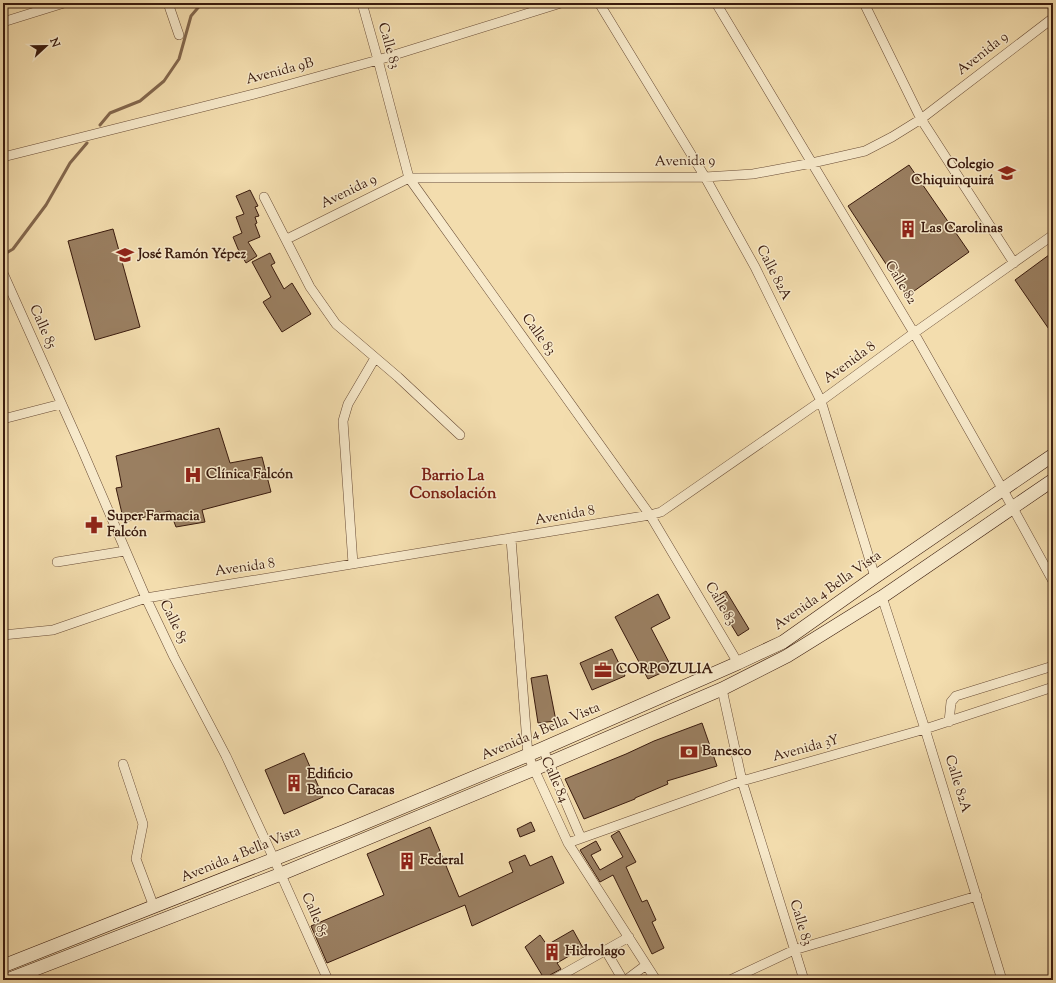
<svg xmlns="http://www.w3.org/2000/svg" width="1056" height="983" font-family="'Sorts Mill Goudy',serif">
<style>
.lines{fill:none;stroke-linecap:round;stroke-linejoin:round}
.stream{stroke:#83674d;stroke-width:3}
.building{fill:#9a7f61;stroke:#391a0d}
.street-casing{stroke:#684b35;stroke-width:10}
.secondary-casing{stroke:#391a0d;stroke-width:14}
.street{stroke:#f7e9ca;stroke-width:9}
.secondary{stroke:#f7e9ca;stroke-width:13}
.labels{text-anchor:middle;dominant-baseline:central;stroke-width:3;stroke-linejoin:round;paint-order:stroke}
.street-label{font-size:14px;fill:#391a0d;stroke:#f7e9ca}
.poi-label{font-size:14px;font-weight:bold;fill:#391a0d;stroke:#f7e9ca;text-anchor:start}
.quarter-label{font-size:16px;font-weight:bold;fill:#7a1f14;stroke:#f7e9ca}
</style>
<rect width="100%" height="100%" fill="#f3ddae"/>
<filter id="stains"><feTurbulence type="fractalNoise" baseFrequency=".005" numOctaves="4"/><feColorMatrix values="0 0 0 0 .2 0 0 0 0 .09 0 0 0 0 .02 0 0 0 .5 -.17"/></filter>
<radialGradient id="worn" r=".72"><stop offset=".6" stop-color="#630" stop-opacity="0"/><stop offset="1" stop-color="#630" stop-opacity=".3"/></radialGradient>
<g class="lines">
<path class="stream" d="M100,125l10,-12 30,-12 24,-20 15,-22 12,-43 11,-13
M3,255l10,-6 33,-44 24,-42 17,-20"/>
</g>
<path class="building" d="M909,165l60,87 -62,44 -59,-90z
M250,190l8,16 -3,1 4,9 -4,1 2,6 -2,1 5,13 -12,5 9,14 -11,7 -8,-14 -5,-12 9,-4 -6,-16 8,-3 -8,-18z
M113,229l27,98 -45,13 -27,-99z
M1053,252v83l-38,-55z
M270,253l5,10 -4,2 13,24 8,-6 19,31 -29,18 -19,-30 8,-5 -19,-35z
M219,428l11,35 32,-6 9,35 -69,18 3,12 -29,5 -6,-16 -46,11 -8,-34 6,-1 -6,-31z
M726,591l23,38 -11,7 -23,-38z
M658,594l12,24 -19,10 21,40 -24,11 -33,-62z
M612,649l13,27 -33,14 -12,-27z
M547,675l9,46 -18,2 -7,-45z
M702,723l15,43 -50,15 1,3 -33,14v1l-51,20 -19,-40 61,-25 28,-13z
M304,753l19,44 -39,17 -19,-44z
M531,822l4,9 -15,6 -3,-8z
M430,827l29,70 54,-25 -4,-10 16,-7 5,11 22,-10 12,27 -92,43 -7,-21 -138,58 -16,-37 73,-31 -17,-41z
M619,831l17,31 -10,5 16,35 5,-2 9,20 -4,2 12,26 -12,6 -39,-79 -13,7 -20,-32 16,-9 5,9 -10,5 9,15 23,-13 -12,-21z
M573,930l10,18 -26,15 4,6 -11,6 -5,5 -20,-33 15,-12 7,10z"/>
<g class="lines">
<g class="street-casing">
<path id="street" d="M168,3l11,32
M362,3l16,57 31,118 241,337 88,148
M599,3l106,174 50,90 66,134 54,176
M716,3l198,330 89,157 50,91
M864,3l57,116 93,144
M3,22l61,-19
M3,157l259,-65 116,-32 183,-57
M264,197l46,90 26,37 62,53 62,58
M287,239l122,-61 296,-1 48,-3 59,-11 53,-12 27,-14 29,-18 132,-101
M3,273l78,174 65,151 28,59 52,99 48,103 54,121
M3,419l58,-15
M511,539l17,216 6,14 34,74 88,137
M57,562l68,-11
M353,564l-10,-143 5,-17 27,-46
M882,597l43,132 77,251
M3,635l50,-5 93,-32 504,-83 11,-3 160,-111 93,-68 139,-98
M722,689l20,92 62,199
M949,722l2,-20 5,-6 97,-30
M543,749l38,89
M123,764l20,60 -7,35 18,48
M568,843l174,-62 183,-52 128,-42
M606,951l17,29
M553,980l76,-43
M626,980l20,-15
M730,980l64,-30 183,-54"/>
</g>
<g class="secondary-casing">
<path id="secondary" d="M3,966l342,-135 183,-76 210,-92 45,-21 92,-65 178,-122
M7,980l274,-106 268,-111 173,-74 65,-33 95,-59 171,-117"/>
</g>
<use href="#street" class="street"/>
<use href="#secondary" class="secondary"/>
</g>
<defs>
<g id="school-bare" transform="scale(1.38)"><path d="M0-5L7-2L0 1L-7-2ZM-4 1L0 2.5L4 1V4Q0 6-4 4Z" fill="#8f2418" stroke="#f7e9ca" stroke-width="2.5" paint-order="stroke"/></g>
<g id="building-bare" transform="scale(1.38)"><path d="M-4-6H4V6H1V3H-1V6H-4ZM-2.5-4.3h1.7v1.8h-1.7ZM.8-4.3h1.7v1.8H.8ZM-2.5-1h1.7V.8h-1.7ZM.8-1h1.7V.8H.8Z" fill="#8f2418" stroke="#f7e9ca" stroke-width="2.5" paint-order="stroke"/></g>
<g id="hospital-bare" transform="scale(1.38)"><path d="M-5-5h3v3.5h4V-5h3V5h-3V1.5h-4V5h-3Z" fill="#8f2418" stroke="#f7e9ca" stroke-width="2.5" paint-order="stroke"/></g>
<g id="pharmacy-bare" transform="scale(1.38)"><path d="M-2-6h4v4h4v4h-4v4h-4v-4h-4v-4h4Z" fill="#8f2418" stroke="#f7e9ca" stroke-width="2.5" paint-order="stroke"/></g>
<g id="office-bare" transform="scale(1.38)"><path d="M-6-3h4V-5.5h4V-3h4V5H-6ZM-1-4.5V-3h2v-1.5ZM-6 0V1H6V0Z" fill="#8f2418" stroke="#f7e9ca" stroke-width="2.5" paint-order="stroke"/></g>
<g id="bank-bare" transform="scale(1.38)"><path d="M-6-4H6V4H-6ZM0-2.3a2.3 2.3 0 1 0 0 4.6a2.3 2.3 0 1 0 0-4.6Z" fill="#8f2418" stroke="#f7e9ca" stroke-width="2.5" paint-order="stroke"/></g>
</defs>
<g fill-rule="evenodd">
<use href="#school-bare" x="1007" y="173"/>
<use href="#building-bare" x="908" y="229"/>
<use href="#school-bare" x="125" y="255"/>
<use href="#hospital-bare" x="193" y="475"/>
<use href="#pharmacy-bare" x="94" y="525"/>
<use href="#office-bare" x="603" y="670"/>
<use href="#bank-bare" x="689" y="752"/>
<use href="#building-bare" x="294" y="783"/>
<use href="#building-bare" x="407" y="861"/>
<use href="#building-bare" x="552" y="952"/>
</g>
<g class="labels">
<g class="street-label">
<text transform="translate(388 46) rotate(74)">Calle 83</text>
<text transform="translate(983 54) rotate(-38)">Avenida 9</text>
<text transform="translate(280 72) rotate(-15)">Avenida 9B</text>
<text transform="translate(685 162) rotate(-1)">Avenida 9</text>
<text transform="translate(349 192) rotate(-26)">Avenida 9</text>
<text transform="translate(773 273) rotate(63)">Calle 82A</text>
<text transform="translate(900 283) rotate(59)">Calle 82</text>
<text transform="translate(42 327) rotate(66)">Calle 85</text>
<text transform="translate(538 335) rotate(54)">Calle 83</text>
<text transform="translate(850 363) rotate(-36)">Avenida 8</text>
<text transform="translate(565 516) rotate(-10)">Avenida 8</text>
<text transform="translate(245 568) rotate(-8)">Avenida 8</text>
<text transform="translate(828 591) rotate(-35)">Avenida 4 Bella Vista</text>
<text transform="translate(720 604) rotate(59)">Calle 83</text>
<text transform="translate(173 622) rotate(64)">Calle 85</text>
<text transform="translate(541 732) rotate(-23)">Avenida 4 Bella Vista</text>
<text transform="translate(806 749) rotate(-15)">Avenida 3Y</text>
<text transform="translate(554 780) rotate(66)">Calle 84</text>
<text transform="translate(957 784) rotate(73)">Calle 82A</text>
<text transform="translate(241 855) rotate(-22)">Avenida 4 Bella Vista</text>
<text transform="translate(314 915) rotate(66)">Calle 85</text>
<text transform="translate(800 923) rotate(73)">Calle 83</text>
</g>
<g class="poi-label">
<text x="994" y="165" text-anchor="end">Colegio<tspan x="994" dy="16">Chiquinquirá</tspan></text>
<text x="921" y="229">Las Carolinas</text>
<text x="138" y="255">José Ramón Yépez</text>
<text x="206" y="475">Clínica Falcón</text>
<text x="107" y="517">Super Farmacia<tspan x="107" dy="16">Falcón</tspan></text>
<text x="616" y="670">CORPOZULIA</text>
<text x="702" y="752">Banesco</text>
<text x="307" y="775">Edificio<tspan x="307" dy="16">Banco Caracas</tspan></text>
<text x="420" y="861">Federal</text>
<text x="565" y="952">Hidrolago</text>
</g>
<g class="quarter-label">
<text x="453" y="476">Barrio La<tspan x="453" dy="18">Consolación</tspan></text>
</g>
</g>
<rect width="1056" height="983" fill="none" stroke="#f3ddae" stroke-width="16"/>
<rect x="4" y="4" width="1048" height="975" fill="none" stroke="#391a0d" stroke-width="2"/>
<rect x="8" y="8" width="1040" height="967" fill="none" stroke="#391a0d"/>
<g transform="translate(46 46) rotate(68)" stroke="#f7e9ca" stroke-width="3" paint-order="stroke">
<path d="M0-3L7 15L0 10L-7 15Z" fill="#391a0d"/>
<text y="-6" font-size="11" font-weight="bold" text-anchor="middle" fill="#391a0d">N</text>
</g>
<rect width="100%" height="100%" filter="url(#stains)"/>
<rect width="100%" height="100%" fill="url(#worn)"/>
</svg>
